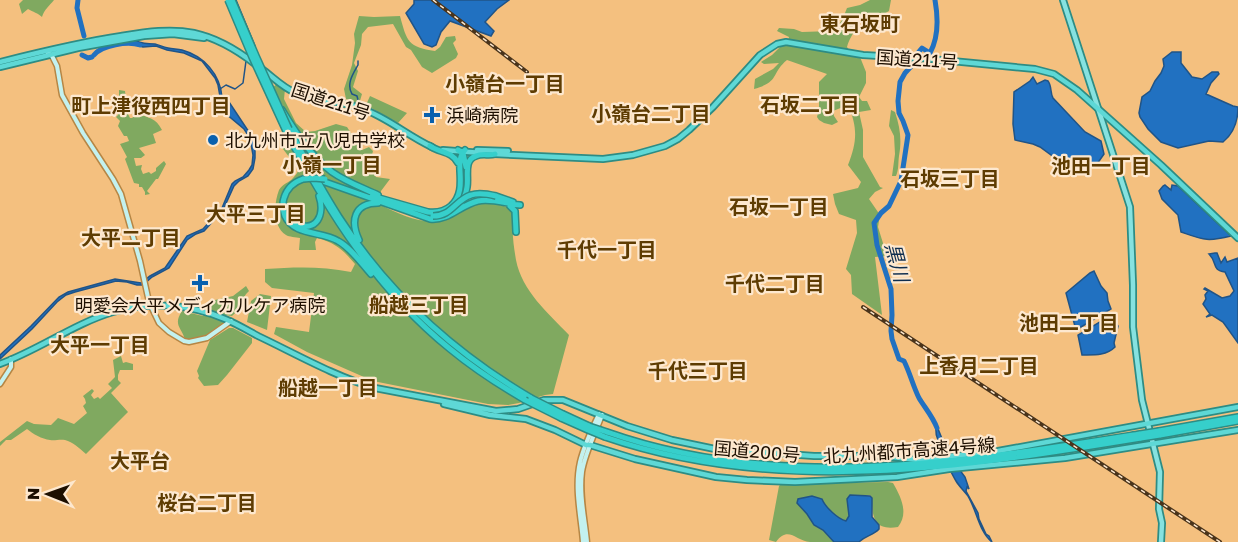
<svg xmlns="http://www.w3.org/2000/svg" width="1238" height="542" font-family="'Golos Text','Noto Sans JP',sans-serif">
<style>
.green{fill:#80a960}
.water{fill:#2171c1;stroke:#205487;stroke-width:1.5}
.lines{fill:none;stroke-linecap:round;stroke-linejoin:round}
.stream{stroke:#205487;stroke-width:1.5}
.river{stroke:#2171c1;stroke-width:5}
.secondary-casing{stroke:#b68645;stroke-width:7}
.primary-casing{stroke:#2d8c84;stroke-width:8}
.trunk-casing{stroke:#2d8c84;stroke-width:8}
.motorway-casing{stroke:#2d8c84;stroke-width:8}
.secondary{stroke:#c3f1ef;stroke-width:4}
.primary{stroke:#86e2e0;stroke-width:4.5}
.trunk{stroke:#5ed8d6;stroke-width:4.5}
.motorway{stroke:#36cfcb;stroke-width:5}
.rail-casing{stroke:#4a341b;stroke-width:4}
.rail{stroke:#fde8cf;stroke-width:1.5;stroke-dasharray:4.5;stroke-linecap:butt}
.motorway-bridge-casing{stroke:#2d8c84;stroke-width:8;stroke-linecap:butt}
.motorway-bridge{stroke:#36cfcb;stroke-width:5}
.poi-dot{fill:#0860ae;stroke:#fde8cf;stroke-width:2}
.labels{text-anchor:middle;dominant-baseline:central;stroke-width:4.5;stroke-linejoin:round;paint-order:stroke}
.street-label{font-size:18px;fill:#1d0f00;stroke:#fde8cf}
.poi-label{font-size:18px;fill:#1d0f00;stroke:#fde8cf;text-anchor:start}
.neighbourhood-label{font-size:20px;font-weight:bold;fill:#5e3c02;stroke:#fde8cf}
.water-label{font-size:20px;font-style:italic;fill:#0f2e4f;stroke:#fde8cf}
</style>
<rect width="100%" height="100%" fill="#f4c07f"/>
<path class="green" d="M23,0h31c-4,5 -10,10 -12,17 -4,-4 -9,-5 -14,-8l-6,5 -3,-10z
M870,0h21l-2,11 -7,4 -8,-2 -11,4c-5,9 -14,21 -16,30l4,6 9,4 6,15v11l-7,14 3,4h5l4,9 -12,2 4,18v27l17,30 3,1 -8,4 -6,7 11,16 -2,12 9,29 -12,1 7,58 -30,-21 -1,-19 -5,-6 11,-36 -1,-13 -17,-6 -4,-10 -2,-10 25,-6 3,-6 -13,-17c9,-23 10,-37 0,-60l-15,6 1,5 4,6 -6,3 -8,-2 -5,-3 -2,-3 2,-8v-27l8,-8 -40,-14c-16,13 -7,22 -33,29l1,-10 18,-10 6,-6 -15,1 -3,-2 11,-7 9,-9h6l2,-9 -12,-6 2,-3 15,1 8,3 30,-1 5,-3 6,-10 4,-10 13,-3z
M359,16l15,1 26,-1c7,26 8,31 35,35l5,-4 6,-10 9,-1 1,4 -3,3 5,11 -2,4 -24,15 -10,-6 -11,-17 -5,-3 -13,-23 -25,3 -6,7 -1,11 -7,18 4,8 -5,16 9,7 -3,10 -13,-5 -2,-10 8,-24 3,-22 -1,-9z
M277,84l8,5 -1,10 12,24 10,9 9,-1 21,-7 11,3 15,23 7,-3 4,4 -3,12 6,14 14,2 -9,12v14c15,8 40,19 57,16 10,-1 17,-7 25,-12 17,-10 33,-6 50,0 1,6 0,9 0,14 -1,12 1,25 3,37 6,31 32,53 53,75l-16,59 -8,1 -26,8 -11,2 -20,-1 -115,-23 -66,-29 -33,-18 2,-7 33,5 5,-39 -42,-5 -7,-6v-13c30,-2 57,-3 86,3l4,-8c-12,-14 -19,-21 -38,-26l-2,4 1,8h-17l1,-12c-4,-1 -11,-1 -14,-3 -14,-9 -12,-32 -7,-45 4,-7 10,-7 14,-12 2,-2 4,-5 6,-8l-16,-21 -2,-10 13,-12 -21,-40z
M119,90l6,1 2,21 3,6h2l7,-5c12,7 16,4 23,17l-9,4 3,9 -17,5 6,7 -4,3h-7l2,8 6,-1 -1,4 2,5 6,-2 2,2 5,-3v-3l8,-7 2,3 -8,15h-2l-9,12 3,3 -5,1v-3l-3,-5h-3v-3l-5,-1 -9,-24 2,-2 -7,-13 9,-3 -2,-5h-3l-6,-10 2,-5 -4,-4 2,-2 -2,-7 1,-10 2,-1z
M370,96l37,17 -9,10 -32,-18z
M891,110l4,2c5,15 7,28 4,44 -1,7 0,13 -3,20h-4l3,-22 -1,-18 -5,-10z
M246,286l3,5c-9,8 -7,17 -17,25l-6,-1 -3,8 1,2c-12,8 -23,15 -39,14 -4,-12 -12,-14 -3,-28l21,5 12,-16 18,-4z
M260,294l11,2 -4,34 -20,-8 4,-21z
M229,328h4l19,10v5l-25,32 -9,10 -14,1 -6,-8 1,-2 -2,-5 13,-31z
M121,356l2,7 3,-1 7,2v6h-13l-2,5v5l3,3 -10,10 17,19 -42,42c-7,-6 -13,-12 -21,-14 -6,-1 -10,1 -15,0 -8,-1 -17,-6 -23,-11l-16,11h-5l-6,6v-4l27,-21 7,3 17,1 7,-7 16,6 13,-11 -4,-7 3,-3 -1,-4 -2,-3 9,-7 2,2 -3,4 3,4 4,-2 2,2 12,-11 -4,-4 7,-7 -2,-17z
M888,482l5,1c8,14 16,30 5,44 -24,4 -26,-10 -26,-29l-2,-3h-20l-3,4 2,11v6l-3,5c-8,-2 -21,-14 -25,-22l-6,-1 -18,5 10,11 7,11 9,5 11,12c-8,0 -16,0 -24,0 -14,-1 -22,-17 -34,0l-7,-2 10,-54 2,-2z"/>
<path class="water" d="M414,0h95l-12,9 -12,13 9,9 -3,5 -41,-15 -9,11 -5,13 -4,2 -8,-3 -18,-31 8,-9z
M136,41c7,3 12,3 19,3 4,1 8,3 13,4 5,1 9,1 14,2 22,6 38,24 40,47l3,-1 28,42 2,7v13l-2,11 -5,7 -9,5 -5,5 -11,24 -19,21 -8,3 -9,6 -18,28 -17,9 -9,8h-6l-10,-3 -11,-1 -41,11 -9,3 -9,7 -25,27 -32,30v-4l31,-29 28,-29 9,-5 47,-13 26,4 9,-7 15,-8 22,-32 16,-7 19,-21 10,-24 3,-3 8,-4 6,-7 3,-5 1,-10 -3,-17 -6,-9 -19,-16 -4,-11 -3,-17 -3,-7 -13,-17 -18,-8 -17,-3 -11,-4 -13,1 -11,-3z
M1172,52h9v11l11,14 10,2 10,-7h6l1,2 -8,9 -5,11 27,12 5,1c0,14 -4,26 -15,35l-14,-1 -31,7 -17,-6 -13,-13 -8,-12 -1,-4 3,-16 8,-6 5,-10 6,-8 3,-7 -1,-7z
M1033,77l4,7 8,-4 3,1c4,5 2,12 5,17l32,34 16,9 3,13 -7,10 -28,1 -7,-2 -22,-16 -7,-3 -18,-4 -2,-16 1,-32 16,-11z
M1165,185l6,5 1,-5 6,1 53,50c-24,6 -27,4 -50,-4l-3,-17 -16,-16 -3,-8 4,-5z
M1215,253h2l4,10 4,-6 2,5 11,-4v85l-15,-21 -11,-7 -6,2 4,-3 -7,-10 3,-5 -1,-4 3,-4 -4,-2 1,-1 17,10 8,-2 4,-5 -9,-19c-14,-2 -7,-9 -16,-18z
M1094,271l7,15 6,7 1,8 3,8 -35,21 -10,-37 24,-20z
M1113,314v3l5,9 -4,17 1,4c-9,9 -21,8 -33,8l-4,-20z
M935,424h1l7,17h3l4,8 -2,5 17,23 4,12 -2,-2 -1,4 12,22 1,6 7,15 3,2 3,6c-13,-10 -15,-31 -24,-46 -4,-5 -9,-10 -12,-15 -5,-8 -9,-18 -13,-26 0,-8 -4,-11 -6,-18 -2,-4 0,-8 -2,-13z
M850,495l20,1 2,2v19l7,8v4c-5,6 -14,7 -20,13h-25l-11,-12 -9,-5 -7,-11 -10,-11 1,-4 14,-3 10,3c3,8 16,20 24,22l3,-5 -2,-17z"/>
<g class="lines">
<path class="stream" d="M236,0l19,46
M220,89l6,-4 9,4 8,-6 3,-22
M357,103l1,-3 -1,-4 -5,-2c-6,-10 1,-20 6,-29v-4"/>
<path class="river" d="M78,0l-1,8 7,28
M935,0c3,17 4,37 -5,53l-8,-5 -5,6 -1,7 -11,12 -5,9 -2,19 1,12 4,8 5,14 -7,46 -12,25 -8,7 -7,10 3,22 14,44 1,26 -1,16 1,8 7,20 5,2c6,12 9,25 15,37 6,10 14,19 18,30
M82,55l6,3 4,-1
M94,55c8,-10 34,-14 46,-10"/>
<g class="secondary-casing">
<path id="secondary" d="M46,51l6,5 5,10 5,29 21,38 30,46 8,15 19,67 9,41 10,21 10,9 15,9 5,1 18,-4 24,-17
M0,384l11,-17v-8
M583,542c-2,-26 -9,-54 -3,-80 4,-17 12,-33 19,-48
M587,542c-2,-22 -8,-47 -5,-70 3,-19 13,-38 20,-57"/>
</g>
<g class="primary-casing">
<path id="primary" d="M1063,0l67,207 3,78v42l9,73 18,72 -1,37 3,14 -1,19"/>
</g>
<g class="trunk-casing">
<path id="trunk" d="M0,62c40,-10 80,-20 121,-26 25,-4 49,-8 73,-3 23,5 43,17 61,31
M0,67l78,-19 66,-12 29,-2 31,4
M262,69c11,8 21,19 34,24 21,9 45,7 67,16 25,9 45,27 69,38
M443,150l39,3
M477,150l31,1
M494,154l109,5 30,-4 32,-9 13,-7 11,-9 24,-23 47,-52 17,-11 9,-2 77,13 68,4 104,10 19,5 23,16 84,75 77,73
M0,364c39,-14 73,-40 113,-52 37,-11 77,-8 112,7 12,5 22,11 33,17 38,18 76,40 117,52l121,23 22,-2 26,-9h19l64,26 45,14 43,9 99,7h70l34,4 80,-9 240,-44
M444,404l46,11 36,4 29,11 31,15h4l45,14 81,18 31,3 48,2 102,-5 52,-8 116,-11 173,-28"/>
</g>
<g class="motorway-casing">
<path id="motorway" d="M282,110c14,23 28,45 50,62 14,10 31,16 46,23
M289,129c16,30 32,60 50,88 49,76 114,135 192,181
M286,131c42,81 92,160 164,218 23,19 49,36 75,51
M430,146c10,7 22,5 28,17
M458,150l5,3 3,14
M303,179c-9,3 -16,9 -19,19 -2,6 -1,12 1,18 9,20 37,15 53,25 13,7 23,22 33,33
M325,182l105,37c19,2 30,-14 48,-18 14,-3 28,3 42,4
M372,196l56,16c9,1 16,0 23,-6 19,-18 1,-44 14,-56
M496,196l17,6
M510,206l5,5 1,21
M456,210c6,-7 10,-14 11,-23 2,-10 -4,-27 9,-31 6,-3 13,0 19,-2
M295,223c22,11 30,-9 24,-27
M359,240c-9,-19 -5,-37 19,-37
M563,414l26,12
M561,418l27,12
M1159,431l79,-14
M607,432c173,61 357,30 533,2
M1160,435l78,-14
M605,437c174,60 359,30 536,1"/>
</g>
<use href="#secondary" class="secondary"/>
<use href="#primary" class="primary"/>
<use href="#trunk" class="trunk"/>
<use href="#motorway" class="motorway"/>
<g class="rail-casing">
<path id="rail" d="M433,0l94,72
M863,307l357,235"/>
</g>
<use href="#rail" class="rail"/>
<g class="motorway-bridge-casing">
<path id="motorway-bridge" d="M228,0l24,57 34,74
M232,0l24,56 33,73
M303,179l11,-1 11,1
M433,216c19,0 22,-16 38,-21 8,-3 17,-1 25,1
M531,398l32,16
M525,400l36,18
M589,426l18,6
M588,430l17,7
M1140,434l19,-3
M1141,438l19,-3"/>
</g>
<use href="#motorway-bridge" class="motorway-bridge"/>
</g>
<g class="poi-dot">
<path d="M429 106h6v6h6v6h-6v6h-6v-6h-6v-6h6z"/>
<circle cx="213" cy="140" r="6"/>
<path d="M197 274h6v6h6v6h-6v6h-6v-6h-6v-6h6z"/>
</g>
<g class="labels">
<g class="street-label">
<text transform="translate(917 59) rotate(4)">国道211号</text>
<text transform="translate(331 101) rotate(18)">国道211号</text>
<text transform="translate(909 450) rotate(-4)">北九州都市高速4号線</text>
<text transform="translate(757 451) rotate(5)">国道200号</text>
</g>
<g class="poi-label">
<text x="446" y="115">浜崎病院</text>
<text x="225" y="140">北九州市立八児中学校</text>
<text x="200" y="305" text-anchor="middle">明愛会大平メディカルケア病院</text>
</g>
<g class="neighbourhood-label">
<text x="860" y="23">東石坂町</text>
<text x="505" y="83">小嶺台一丁目</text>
<text x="810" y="104">石坂二丁目</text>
<text x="151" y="105">町上津役西四丁目</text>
<text x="651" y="113">小嶺台二丁目</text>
<text x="332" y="164">小嶺一丁目</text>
<text x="1101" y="165">池田一丁目</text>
<text x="950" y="178">石坂三丁目</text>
<text x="779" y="206">石坂一丁目</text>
<text x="256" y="213">大平三丁目</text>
<text x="131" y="237">大平二丁目</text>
<text x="607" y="249">千代一丁目</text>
<text x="775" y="283">千代二丁目</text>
<text x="419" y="304">船越三丁目</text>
<text x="1069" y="322">池田二丁目</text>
<text x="100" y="344">大平一丁目</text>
<text x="979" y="365">上香月二丁目</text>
<text x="698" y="370">千代三丁目</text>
<text x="328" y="387">船越一丁目</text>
<text x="140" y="460">大平台</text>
<text x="207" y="502">桜台二丁目</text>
</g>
<g class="water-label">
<text transform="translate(898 262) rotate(75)">黒川</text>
</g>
</g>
<g transform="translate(48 494) rotate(271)" stroke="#fde8cf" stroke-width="4.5" paint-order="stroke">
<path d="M0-4.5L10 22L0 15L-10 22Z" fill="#1d0f00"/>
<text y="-9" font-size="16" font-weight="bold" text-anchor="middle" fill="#1d0f00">N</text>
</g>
</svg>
